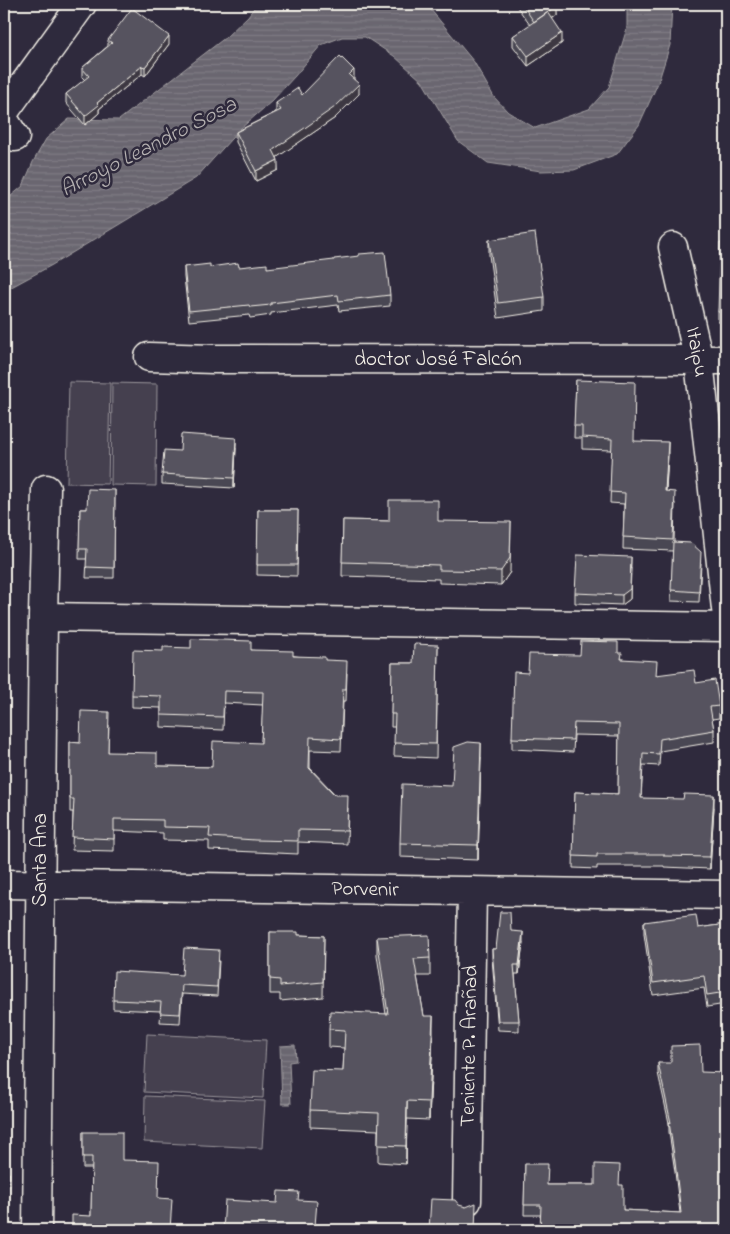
<svg xmlns="http://www.w3.org/2000/svg" width="730" height="1234" font-family="'Indie Flower',sans-serif">
<style>
.green{fill:#454050;stroke:#9c989c}
.water{fill:url(#water-rules);stroke:#a19ea0}
.lines{fill:none;stroke-linecap:round;stroke-linejoin:round}
.minor-casing{stroke:#f4f1e8;stroke-width:31}
.minor{stroke:#2f2a3d;stroke-width:28}
.wall{fill:#4a4752;stroke:#f4f1e8}
.shaded-wall{fill:#3c3942;stroke:#f4f1e8}
.building{fill:#56525f;stroke:#f4f1e8}
.labels{text-anchor:middle;dominant-baseline:central;stroke-width:5;stroke-linejoin:round;paint-order:stroke}
.street-label{font-size:21px;fill:#f4f1e8;stroke:#2f2a3d}
.water-label{font-size:22px;font-style:italic;fill:#b6b2b2;stroke:#2f2a3d}
</style>
<defs>
<pattern id="water-rules" width="6" height="5" patternUnits="userSpaceOnUse" patternTransform="scale(1.25)"><rect width="6" height="5" fill="#6a6670"/><path d="M0 2.5h6" fill="none" stroke="#807c84"/></pattern>
</defs>
<rect width="100%" height="100%" fill="#2f2a3d"/>
<filter id="ink" filterUnits="userSpaceOnUse"><feTurbulence type="fractalNoise" baseFrequency=".02" numOctaves="2"/><feDisplacementMap in="SourceGraphic" scale="10" xChannelSelector="R" yChannelSelector="G"/><feConvolveMatrix kernelMatrix="1 2 1 2 8 2 1 2 1" color-interpolation-filters="sRGB"/></filter>
<g filter="url(#ink)">
<path class="green" d="M69,382l41,1 -2,101 -41,-1z
M112,383l45,1 -1,102 -45,-1z
M147,1034l119,6 -3,58 -119,-6z
M145,1096l120,5 -3,47 -118,-6z"/>
<path class="water" d="M257,4h169l48,58 20,35 14,15 27,16 54,-19 20,-22 18,-59v-24h45l-2,41 -12,38 -19,42 -22,29 -43,16 -33,1 -53,-8 -30,-22 -36,-60 -28,-25 -29,-19h-23l-21,8 -26,31 -23,25 -32,28 -44,49 -144,87 -48,26v-89l19,-16 10,-24 13,-23 23,-20 50,1 107,-83 22,-21z
M295,1045l1,16 -7,1 2,42h-9l-2,-58z"/>
<g class="lines">
<g class="minor-casing">
<path id="minor" d="M4,112l78,-108
M4,120l11,17
M673,247l26,114 27,248
M149,357l64,2 513,1
M43,617l683,10
M4,884l722,11
M467,1201l5,-310
M37,1230l6,-613 3,-128"/>
</g>
<use href="#minor" class="minor"/>
</g>
<path class="wall" d="M515,4h43l-2,1 1,10 -5,4 10,24 -34,23 -15,-20v-10l17,-11z
M108,40l61,4 -24,32 -3,-2 -43,35v4l-14,12 -19,-22v-9l19,-14 -3,-3v-9l26,-22z
M354,79l5,15 -24,24 -58,39 1,13 -22,11 -20,-39v-10l40,-20v-9z
M489,240l55,57v14l-46,7 -9,-63z
M726,243v79h-8v-10z
M184,267l83,1 123,27v11l-51,5 -1,-6 -67,8v2l-21,3 -1,-3 -60,6 -5,-44z
M576,380l58,61 34,13 -2,37 9,12 -1,39 27,21 -2,39 -28,-1 2,-50 -50,-2 1,-45 -14,-1 2,-53 -30,-1v-11h-8z
M236,448l-2,40 -72,-4v-10z
M115,490l-1,88h-28l1,-19h-8l1,-50h7z
M258,510h40l-1,66 -40,-1z
M343,520l46,1h49l72,51 -9,13 -62,-2v-4l-97,-3z
M631,568l-1,31 -8,6 -47,-2v-10z
M438,645l-2,113 -42,-2 1,-29h-4l1,-64h21z
M251,650l74,10 22,13 -1,28h-3l-2,50 -31,-1v18l38,40 -1,36 -49,-2v12l-43,-2 -46,-2v-9l-46,-1v-7l-49,-2v20l-42,-1 1,-38h-3v-70l10,1 29,-18 -1,27 49,14 55,1 49,-24 2,-38 -39,-2 -1,27 -62,-3v-19l-29,-1v-12l31,-44z
M618,653l4,6 35,16 39,8 23,23v12l-7,1 2,11v12l-54,9 -1,15 -16,-1 -2,33 73,9 -4,62 -46,-2v-1h-67v3l-24,-1 2,-76 43,2 1,-58 -45,-1 -1,17 -61,-3v-11l16,-65 52,-18z
M481,757l-3,103 -78,-3v-14l52,-57z
M644,922l54,6 28,-4v80l-19,3 -3,-19 -51,7 -9,-61z
M511,931l12,11 -4,32h-4l4,47v10l-21,-1 -6,-72v-9h4z
M270,932l28,3 26,1 -1,61 -43,4v-7h-10z
M377,937l53,21v18h-13l7,40 9,18 -4,86 -22,-1 -1,45 -28,-2v-32l-68,-3v-17l33,-39 1,-23 -15,-1v-18l57,-15 -9,-59z
M219,960l-2,36 -35,-2 -2,29 -20,-1 1,-11 -48,-2v-9l69,-25z
M658,1063l43,9 25,158 -185,-15h-17l1,-51 22,21h73l3,25 57,3 -5,-41 -6,-40v-9l-11,-50z
M83,1132l39,28 37,39 12,31 -80,-14 1,-48h-9z
M4,1173h5l-1,42h-4z"/>
<path class="shaded-wall" d="M557,6v9l-23,16v-9z
M562,33v10l-34,23v-10z
M169,36v8l-24,32v-9z
M142,66v8l-43,35v4l-14,12v-9l12,-13z
M354,70v10l-5,-5z
M359,84v10l-24,24 -62,42v-10z
M278,160v10l-22,11v-10z
M236,438v10l-2,40v-10z
M668,442v12l-3,49v-12z
M511,522l-1,50 -9,13v-14z
M631,557l-1,42 -8,6v-10z
M481,743v14l-3,103v-15z
M714,795v12l-4,62v-12z
M523,932v10l-4,32v-9z
M433,1016v18l-4,86v-18z
M407,1101v18l-1,45v-18z"/>
<path class="building" d="M522,4h34l1,2 -23,16z
M132,8l37,28 -24,31 -3,-1 -45,37 2,2 -14,11 -19,-22 23,-18 -7,-8 30,-25 -4,-3z
M548,12l14,21 -34,23 -15,-20z
M340,56l14,14 -5,5 10,9 -24,23 -62,43 5,10 -22,11 -20,-39 45,-22 -5,-7 22,-15 4,7z
M535,233l9,64 -46,6 -9,-63z
M720,243h6v69h-8z
M385,252l5,43 -51,6 -1,-6 -67,8v2l-21,2 -1,-2 -60,6 -5,-44 26,-3v3l28,-4 1,4 28,-3v4l67,-8v-1l25,-3v-2z
M576,380l59,2 -1,59 34,1 -3,49 10,1 -2,48 -50,-3 2,-44 -15,-1 2,-53 -30,-2v-11h-8z
M181,434l55,4 -2,40 -72,-4 2,-24 16,1z
M88,489l27,1 -1,78 -28,-1 1,-18h-8l1,-40h7z
M389,500h49v21l73,1 -1,36 -9,13 -62,-1v-5l-97,-3 1,-42 46,1z
M258,510h40l-1,55h-40z
M673,542l18,1 10,9 -2,40 -28,-2z
M577,555l54,2 -1,32 -8,6 -47,-2z
M191,639l60,2v9l42,1v5l32,1v3l22,1 -1,28h-3l-2,50 -31,-2 -1,31 26,27h13l-1,36 -49,-1v11l-43,-1 -46,-3 1,-9 -47,-1v-7l-49,-1v20l-42,-2 2,-38h-4v-57l10,1 1,-32 28,1 -1,40 49,1v13l55,1 1,-26 48,2 2,-51 -39,-1 -1,26 -62,-2v-19l-29,-1 1,-45 30,1v-4l28,1z
M581,641l37,1v11h4l-1,6 36,2 -1,14 38,-5 2,13 19,-3 4,26 -9,1 4,23 -54,9 -1,15 -16,-1 -2,45 42,1 1,-5 30,1 -4,62 -46,-1v-2h-67v3l-24,-1 2,-64 43,2 1,-70 -45,-1 -1,17 -61,-2 2,-66 14,1 1,-19 51,1z
M414,644l24,1 -2,99 -42,-1 1,-29h-4l1,-51h21z
M468,742l13,1 -3,102 -78,-2 2,-59 50,2 2,-39z
M500,912h10l1,19 12,1 -4,33h-5l5,56h-21l-6,-72h4z
M696,915l2,13 28,-4v68l-19,3 -3,-19 -51,7 -9,-61z
M270,932h28v3l26,1 -1,46 -43,4v-6l-10,-1z
M429,935l1,23 -16,1 10,57h9l-4,86 -22,-1 -1,45 -28,-1 1,-32 -69,-3 2,-40 31,1 2,-41 -16,-1 1,-18 58,3 -11,-77z
M184,948l35,2 -2,37 -35,-2 -2,29 -20,-1 1,-11 -48,-2 1,-29 68,4z
M700,1045l1,27 25,1v157h-186l1,-25h-17l1,-41h23l-1,21h48v-21l25,1 -1,20h4v25l58,3 -6,-51 -6,-40 2,1 -13,-60h13v-17z
M83,1132h39v28l37,1 -1,37 14,1 -2,31h-98v-15l19,1 1,-59h-9z
M4,1173h5l-1,32h-4z
M278,1191l21,1 -1,8 19,1 -2,25h7v4h-99l2,-30 52,3z
M431,1199l24,1 4,5 7,2 10,-4 -1,27h-46z"/>
</g>
<g class="labels">
<g class="street-label">
<text transform="translate(696 352) rotate(80)">Itaipu</text>
<text x="438" y="360">doctor José Falcón</text>
<text transform="translate(41 860) rotate(-90)">Santa Ana</text>
<text transform="translate(365 890) rotate(1)">Porvenir</text>
<text transform="translate(470 1046) rotate(-89)">Teniente P. Arañad</text>
</g>
<g class="water-label">
<text transform="translate(149 148) rotate(-27)">Arroyo Leandro Sosa</text>
</g>
</g>
<rect width="730" height="1234" fill="none" stroke="#2f2a3d" stroke-width="20"/>
<rect x="10" y="10" width="710" height="1214" fill="none" stroke="#f4f1e8" stroke-width="2" filter="url(#ink)"/>
</svg>
